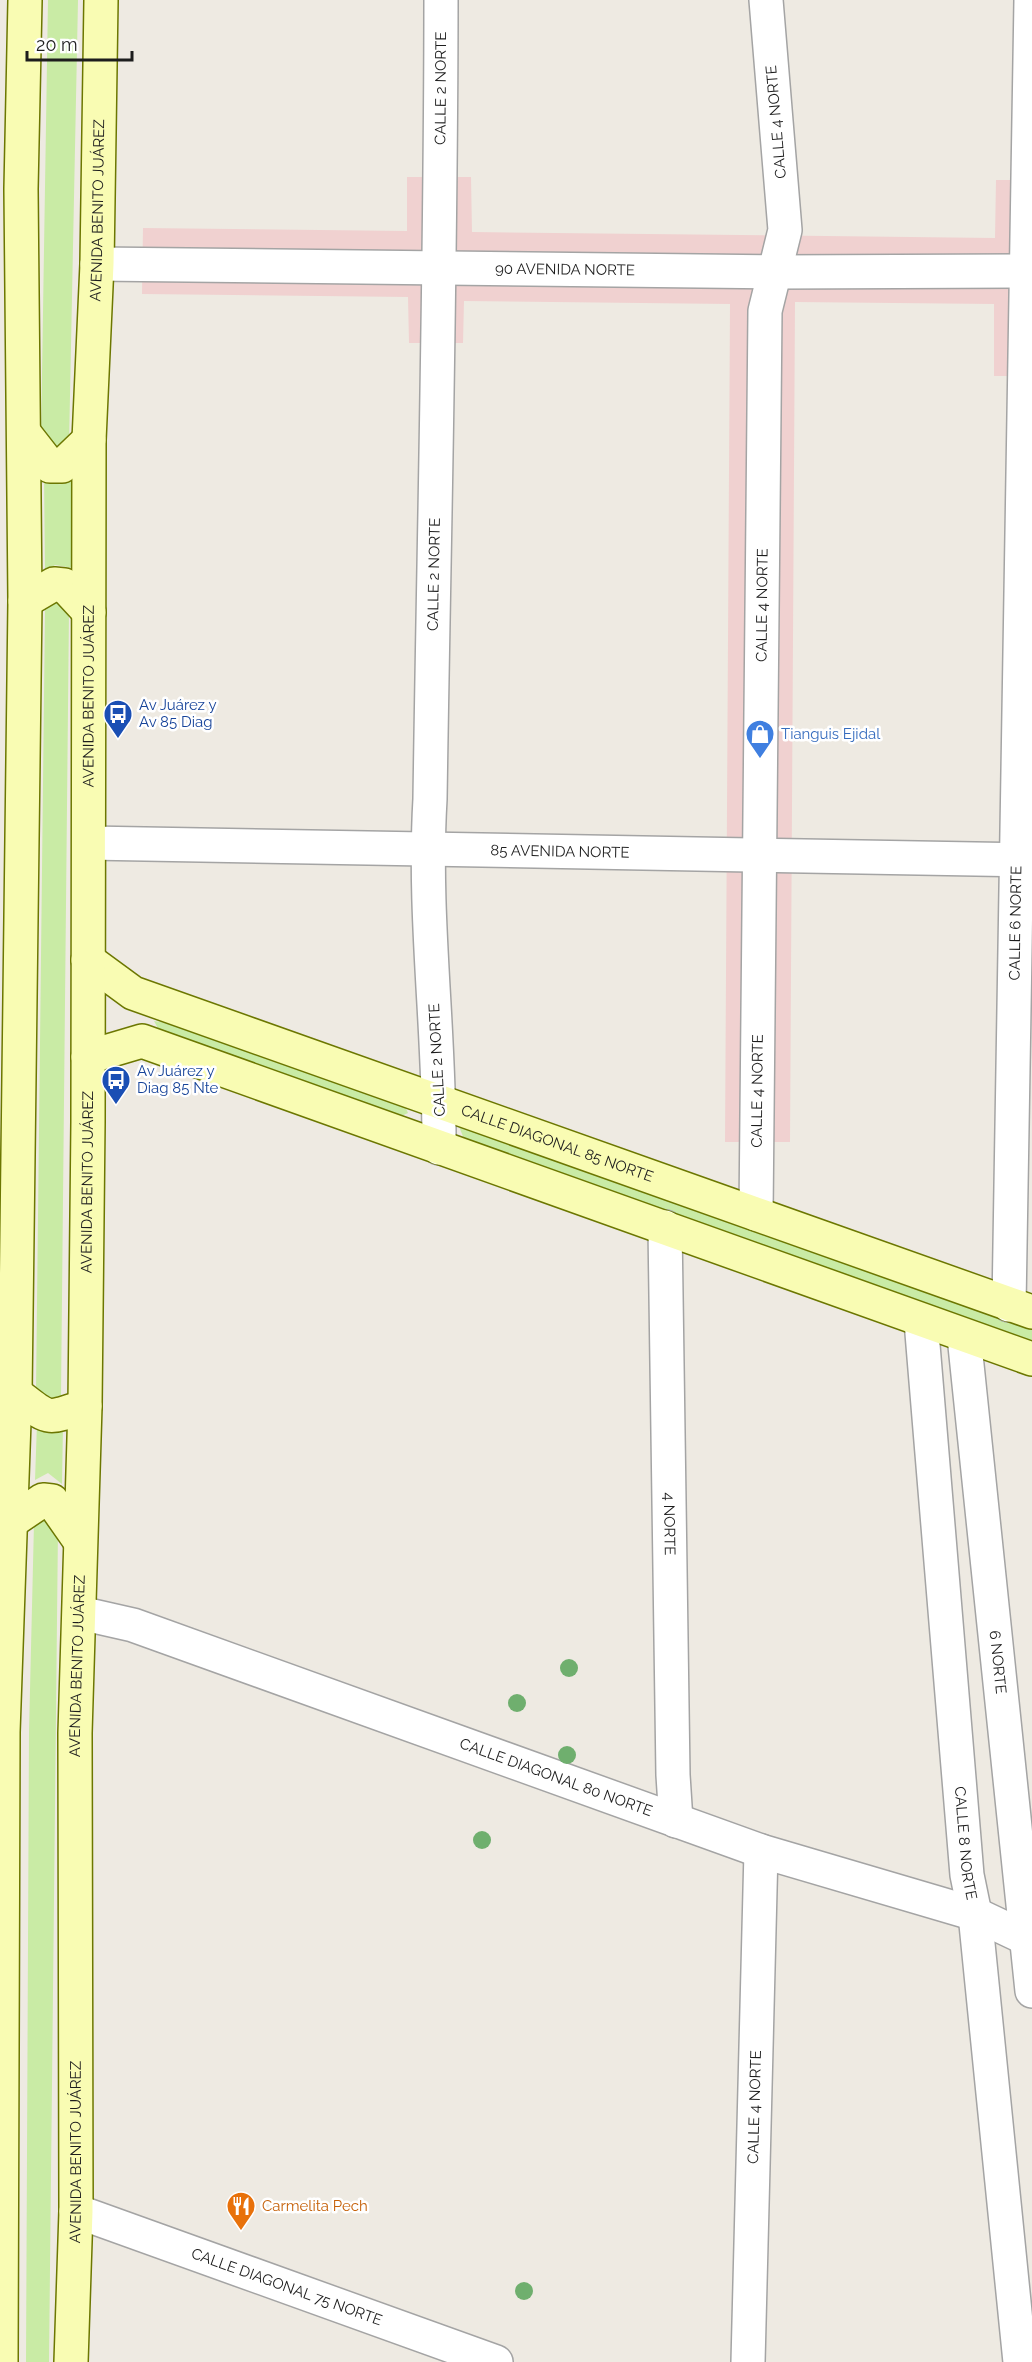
<svg xmlns="http://www.w3.org/2000/svg" width="1032" height="2362" font-family="Raleway,sans-serif">
<style>
.commercial{fill:#f0d1d0}
.grass{fill:#c9eba5}
.lines{fill:none;stroke-linecap:round;stroke-linejoin:round}
.minor-casing{stroke:#a4a4a4;stroke-width:36}
.tertiary-casing{stroke:#a4a4a4;stroke-width:36}
.secondary-casing{stroke:#6c7701;stroke-width:36}
.minor{stroke:#fff;stroke-width:33}
.tertiary{stroke:#fff;stroke-width:33}
.secondary{stroke:#f9fcb3;stroke-width:33}
.tree{fill:#6faf6e}
.labels{text-anchor:middle;dominant-baseline:central;stroke-width:5;stroke-linejoin:round;paint-order:stroke}
.street-label{font-size:15px;fill:#1d1d1d;stroke:#fff}
.transit-label{font-size:15px;fill:#164399;stroke:#fff;text-anchor:start}
.shop-label{font-size:15px;fill:#366cbe;stroke:#fff;text-anchor:start}
.food-label{font-size:15px;fill:#c56008;stroke:#fff;text-anchor:start}
</style>
<rect width="100%" height="100%" fill="#eeeae2"/>
<path class="commercial" d="M407,177h64l1,55 523,6 1,-58h36v196h-38v-72l-199,-2 -5,840h-65l5,-838 -266,-3 -1,42h-54l-1,-46 -266,-3 1,-66 264,3z"/>
<path class="grass" d="M48,0h30l-9,445 -13,8 -15,-16z
M44,476c10,9 16,11 28,4l1,88 -18,-3 -10,7z
M59,599l10,11 -8,786 -12,9 -13,-15 9,-781z
M154,1021l20,3 230,80 4,9 -9,4 -238,-83z
M458,1124l574,204v13l-568,-202z
M37,1423l26,2 -1,59 -14,-11 -13,7z
M47,1513l11,15 -9,834h-23l3,-630 5,-209z"/>
<g class="lines">
<g class="minor-casing">
<g id="minor">
<path id="s1" d="M97,264l680,8 255,-1"/>
<path id="s2" d="M89,843l943,17"/>
<path id="s3" d="M439,1148c1,-116 -16,-232 -9,-349 4,-266 11,-533 11,-799"/>
<path id="s4" d="M756,1214l9,-903 20,-81 -19,-230"/>
<path id="s5" d="M665,1227l8,548 3,46"/>
<path id="s6" d="M1009,1305l22,-1305"/>
<path id="s7" d="M80,1613l53,12 628,226 214,63 57,27"/>
<path id="s8" d="M76,2211l420,151"/>
<path id="s9" d="M748,2362l13,-511"/>
</g>
</g>
<g class="tertiary-casing">
<g id="tertiary">
<path id="s10" d="M921,1321l46,554 8,39 45,448"/>
<path id="s11" d="M964,1336l68,655"/>
</g>
</g>
<g class="secondary-casing">
<g id="secondary">
<path d="M25,434l25,32h12l27,-26"/>
<path d="M25,601l29,-17 10,1 25,27"/>
<path id="s12" d="M88,960l45,33 899,319"/>
<path d="M88,1057l54,-16 890,318"/>
<path d="M15,1393c34,26 29,28 70,13"/>
<path d="M9,1523l34,-23 9,1 28,40"/>
<path d="M1,2362l2,-630 12,-339 10,-792 -4,-412 4,-189"/>
<path id="s13" d="M71,2362l5,-151 -1,-478 10,-327 3,-284 1,-682 8,-176 4,-264"/>
</g>
</g>
<use href="#minor" class="minor"/>
<use href="#tertiary" class="tertiary"/>
<use href="#secondary" class="secondary"/>
</g>
<g class="tree">
<circle cx="569" cy="1668" r="9"/>
<circle cx="517" cy="1703" r="9"/>
<circle cx="567" cy="1755" r="9"/>
<circle cx="482" cy="1840" r="9"/>
<circle cx="524" cy="2291" r="9"/>
</g>
<defs>
<g id="bus-pin" transform="scale(1.5)"><path d="M0 17L-7.5 6A9.5 9.5 0 1 1 7.5 6Z" fill="#1a4fb4" stroke="#fff"/><path d="M-5-6H5V4H4V6H2V4H-2V6H-4V4H-5ZM-3.5-4V0h7V-4ZM-3.5 1.2v1.5H-2V1.2ZM2 1.2v1.5H3.5V1.2Z" fill="#fff"/></g>
<g id="shop-pin" transform="scale(1.5)"><path d="M0 17L-7.5 6A9.5 9.5 0 1 1 7.5 6Z" fill="#3f7fe0" stroke="#fff"/><path d="M-5-2.5h2.3a2.7 3.5 0 0 1 5.4 0H5L5.5 6h-11ZM-1.5-2.5h3a1.5 2.3 0 0 0-3 0Z" fill="#fff"/></g>
<g id="restaurant-pin" transform="scale(1.5)"><path d="M0 17L-7.5 6A9.5 9.5 0 1 1 7.5 6Z" fill="#e8710a" stroke="#fff"/><path d="M-5-6h1v4h1v-4h1v4h1v-4h1v5L-1.5 .5V6h-2V.5L-5-1ZM5-6V6H3V1.5H1.5Q1.5-4 5-6Z" fill="#fff"/></g>
</defs>
<g fill-rule="evenodd">
<use href="#bus-pin" x="118" y="714"/>
<use href="#shop-pin" x="760" y="734"/>
<use href="#bus-pin" x="116" y="1080"/>
<use href="#restaurant-pin" x="241" y="2206"/>
</g>
<g class="labels">
<g class="street-label">
<text stroke="none"><textPath href="#s3" startOffset="1060">CALLE 2 NORTE</textPath></text>
<text transform="translate(776 122) rotate(-95)">CALLE 4 NORTE</text>
<text stroke="none"><textPath href="#s13" startOffset="2152">AVENIDA BENITO JUÁREZ</textPath></text>
<text stroke="none"><textPath href="#s1" startOffset="468">90 AVENIDA NORTE</textPath></text>
<text stroke="none"><textPath href="#s3" startOffset="574">CALLE 2 NORTE</textPath></text>
<text stroke="none"><textPath href="#s4" startOffset="609">CALLE 4 NORTE</textPath></text>
<text stroke="none"><textPath href="#s13" startOffset="1666">AVENIDA BENITO JUÁREZ</textPath></text>
<text stroke="none"><textPath href="#s2" startOffset="471">85 AVENIDA NORTE</textPath></text>
<text stroke="none"><textPath href="#s6" startOffset="382">CALLE 6 NORTE</textPath></text>
<text transform="translate(437 1060) rotate(-93)">CALLE 2 NORTE</text>
<text stroke="none"><textPath href="#s4" startOffset="123">CALLE 4 NORTE</textPath></text>
<text stroke="none"><textPath href="#s12" startOffset="506">CALLE DIAGONAL 85 NORTE</textPath></text>
<text stroke="none"><textPath href="#s13" startOffset="1180">AVENIDA BENITO JUÁREZ</textPath></text>
<text stroke="none"><textPath href="#s5" startOffset="297">4 NORTE</textPath></text>
<text stroke="none"><textPath href="#s11" startOffset="328">6 NORTE</textPath></text>
<text stroke="none"><textPath href="#s13" startOffset="696">AVENIDA BENITO JUÁREZ</textPath></text>
<text stroke="none"><textPath href="#s7" startOffset="504">CALLE DIAGONAL 80 NORTE</textPath></text>
<text stroke="none"><textPath href="#s10" startOffset="524">CALLE 8 NORTE</textPath></text>
<text stroke="none"><textPath href="#s9" startOffset="255">CALLE 4 NORTE</textPath></text>
<text stroke="none"><textPath href="#s13" startOffset="210">AVENIDA BENITO JUÁREZ</textPath></text>
<text stroke="none"><textPath href="#s8" startOffset="224">CALLE DIAGONAL 75 NORTE</textPath></text>
</g>
<g class="transit-label">
<text x="139" y="705">Av Juárez y<tspan x="139" dy="17">Av 85 Diag</tspan></text>
<text x="137" y="1071">Av Juárez y<tspan x="137" dy="17">Diag 85 Nte</tspan></text>
</g>
<g class="shop-label">
<text x="781" y="734">Tianguis Ejidal</text>
</g>
<g class="food-label">
<text x="262" y="2206">Carmelita Pech</text>
</g>
</g>
<path d="M27 51v9h105v-9" fill="none" stroke="#1d1d1d" stroke-width="3"/>
<text x="36" y="51" font-size="18" fill="#1d1d1d" stroke="#ffffff" stroke-width="4.5" paint-order="stroke">20 m</text>
</svg>
